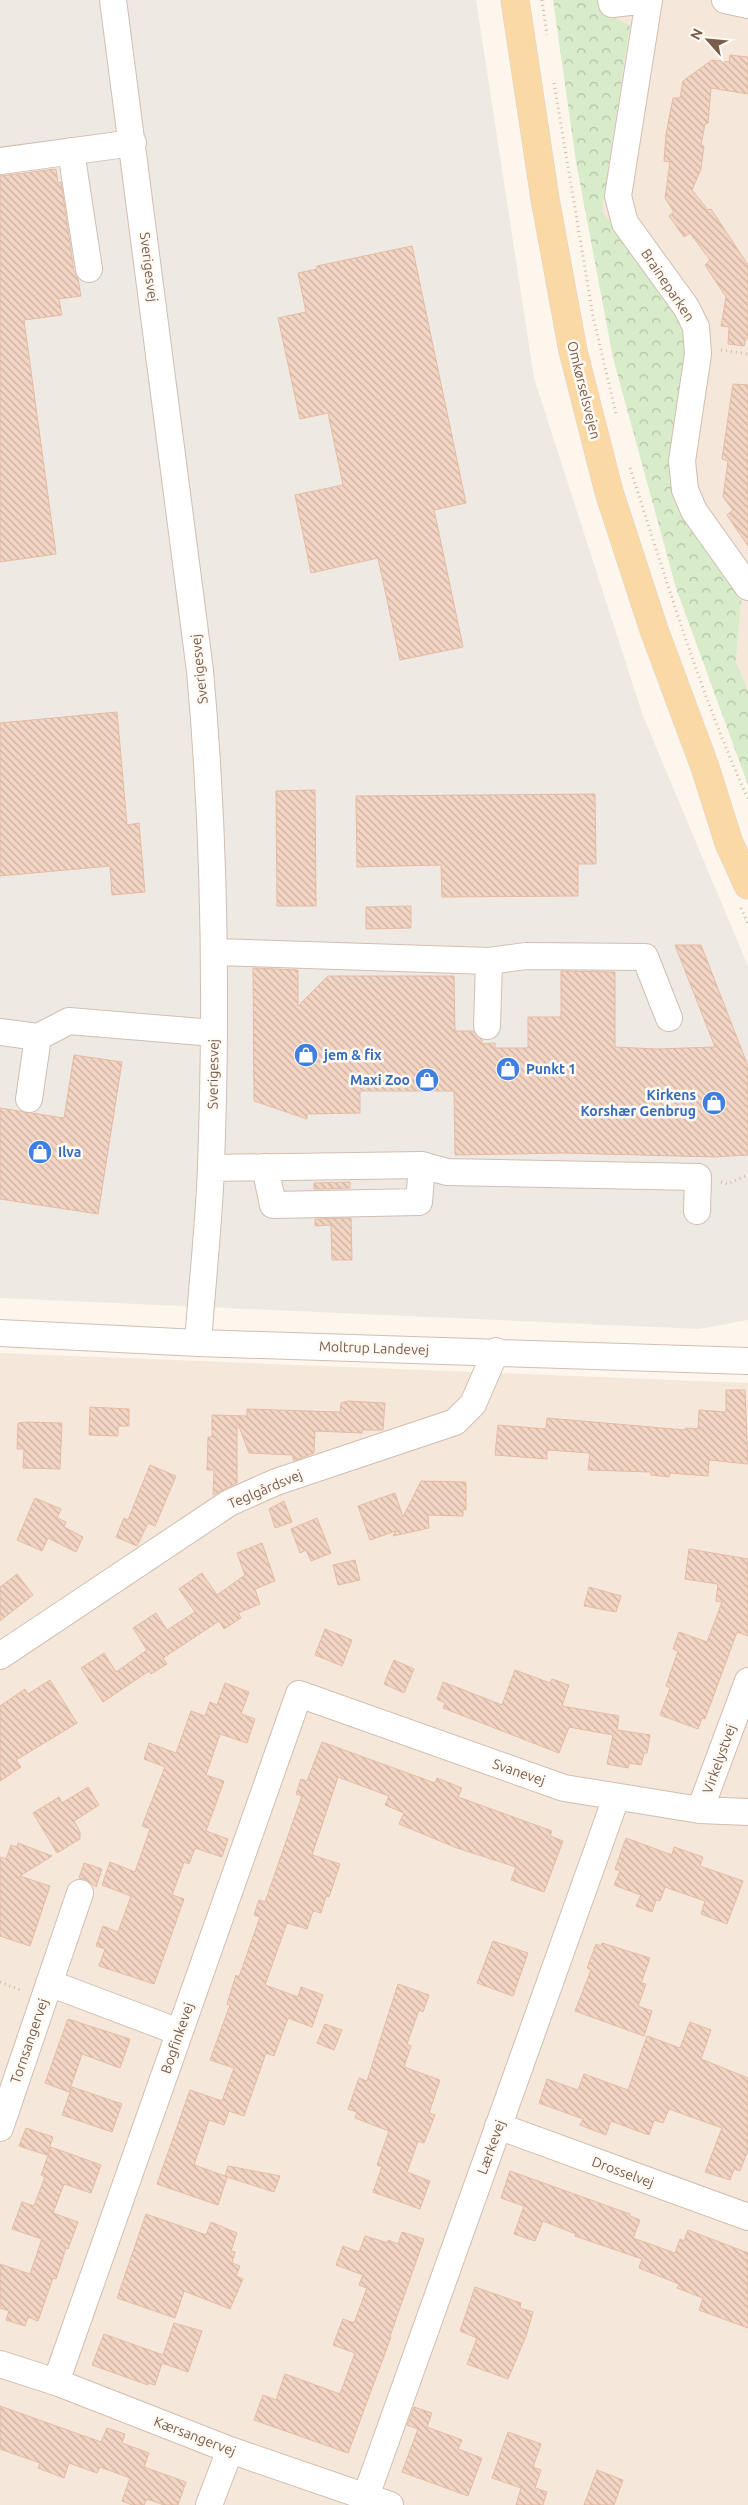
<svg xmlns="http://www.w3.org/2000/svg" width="748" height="2505" font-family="Ubuntu,sans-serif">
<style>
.residential{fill:#f5e8da}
.industrial{fill:#efe9e4}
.forest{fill:url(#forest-crowns)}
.building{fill:url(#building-back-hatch);stroke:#e6bba3}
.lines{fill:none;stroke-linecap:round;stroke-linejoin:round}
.minor-casing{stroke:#d1beb0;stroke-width:28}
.major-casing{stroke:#dad1cd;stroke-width:29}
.path{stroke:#d9b8a5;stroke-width:3;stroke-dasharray:1 4;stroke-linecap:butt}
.minor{stroke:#fff;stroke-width:26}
.major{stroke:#fbd9a5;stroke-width:28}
.labels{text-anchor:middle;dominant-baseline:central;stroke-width:5;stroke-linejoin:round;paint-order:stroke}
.street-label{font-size:14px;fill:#7a5c4d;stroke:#fffaf3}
.shop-label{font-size:14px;font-weight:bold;fill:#366cbe;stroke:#fffaf3;text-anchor:start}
</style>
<defs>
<pattern id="forest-crowns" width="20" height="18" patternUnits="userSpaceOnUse" patternTransform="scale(1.25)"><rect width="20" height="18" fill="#d8ecc9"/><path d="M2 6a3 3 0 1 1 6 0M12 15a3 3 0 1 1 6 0" fill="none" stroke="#b4c2a5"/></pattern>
<pattern id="building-back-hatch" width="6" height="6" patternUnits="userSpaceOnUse" patternTransform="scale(1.25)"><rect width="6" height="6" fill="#f3d5c3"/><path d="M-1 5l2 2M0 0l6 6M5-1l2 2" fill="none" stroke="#cab0a1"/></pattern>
</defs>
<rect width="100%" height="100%" fill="#fdf6ec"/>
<path class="residential" d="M601,0h147v691l-12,-29 5,-61 -58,-91 -2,-196 -79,-102 28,-187 -27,-12z
M0,1353l748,30v1122h-748z"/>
<path class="industrial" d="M0,0h476l58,378 109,338 105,250v354l-49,9 -699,-31z"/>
<path class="forest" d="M553,0h48l3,13 26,12 -28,186 79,102 7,35 -5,162 58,91 -5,61 12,29v94l-72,-197 -63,-230 -37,-196z"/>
<path class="building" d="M730,55l18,2v37l-37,-6 -3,35 -3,1 -4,21 3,1 -3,23 -9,21 16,20 3,-1 37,56v73h-2l-2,8 -16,-2 1,-17 -8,-1 5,-29 -21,-32 5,-5 -20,-27 -6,4 -15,-21 5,-4 -9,-14 5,-36 -6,-1 2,-27 7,-36h7l3,-17 29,-21 17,2z
M56,169l2,14 3,-1 13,89 4,8 3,17 -22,3 3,16 -38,5 32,234 -56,8v-386z
M412,246l54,257 -32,7 29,137 -63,13 -22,-102 -67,15 -16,-78 48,-10 -15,-72 -28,6 -22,-101 28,-6 -8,-39 19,-4v-3z
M733,384l15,1v161l-21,-31 6,-5 -10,-13 5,-36 -6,-2z
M117,712l10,113 12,-2 6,69 -33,3 -2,-29 -110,10v-153z
M315,790l1,116h-39l-1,-115z
M595,794l1,70h-18v32l-136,1 -1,-32 -84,2 -1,-71z
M411,906v22l-45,1v-22z
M675,945h26l47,121v89l-33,2 -152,-4 -108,2 -1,-64h-94v22l-53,1v5l-53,-18 -1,-133 45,2v36l30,-30h126l1,55h18l9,9v4l13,-1v5h33v-31h33v-46l54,1v75l42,2 58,-2z
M74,1055l48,7 -24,152 -98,-15v-91l64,10z
M350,1182v6l-36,1v-6z
M351,1218l1,42h-20l-1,-35 -16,1v-7z
M726,1390h19l3,74 -39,-4 -1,16 -38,-3 -1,4 -18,-2v-3l-63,-2 2,-17 -43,-3v9l-52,-4 3,-30 48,4 1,-11 138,12v-2l13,1 1,-19 27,2z
M348,1401l37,2 -2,27h-21v3l-47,-2 -1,22 -18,7h-3v-5l-44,-2 -12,-32v62l-24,12 1,-25h-7l1,-33h4v-22l35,1v-7l93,3 1,-9z
M90,1407l39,2v17h-11v10l-29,-1z
M26,1422l36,1 -2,46 -37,-1 1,-19h-7l1,-26z
M150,1465l26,11 -21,50 -7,-3 -11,23 -21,-9 8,-19 4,2z
M421,1481l45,1v28l-3,-1v7l-35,-1 1,13 -36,8 3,-5 -26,9 -12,-34 37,-13 8,24z
M35,1498l26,11 -4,9 9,4 -2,5 19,10 -7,15 -28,-14 -6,13 -25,-11z
M284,1501l8,21 -17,6 -6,-19z
M317,1518l14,35 -20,8 -5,-11 -6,3 -9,-24z
M262,1543l13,38 -20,8 5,15 -22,9 3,5 -17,11 -5,-8 -56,37 4,6 -16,10 -2,-3 -46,31 -22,-34 23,-15 12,19 31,-22 -14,-22 23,-15 11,17 28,-18 -16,-23 23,-16 15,22 28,-20 -8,-22z
M689,1549l59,10v77l-11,-4 -32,87 -3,-1 -4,11 -38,-14 10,-27 -4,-2 12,-35 -5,-2 6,-17 28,10 15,-40 -6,-1 2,-17 -33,-5z
M355,1560l5,20 -22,5 -5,-20z
M17,1574l16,21 -33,26v-34z
M589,1587l32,9 -5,16 -32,-6z
M325,1629l27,11 -10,26 -27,-11z
M394,1660l20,9 -10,24 -20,-9z
M515,1670l35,13 2,-4 17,6 -7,21 57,10 -2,14 33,5 -3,18h-3l-3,12 -12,-2 -1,5 -21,-4 6,-29 -44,-8 -10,26 -116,-45 2,-5 -8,-4 6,-17 59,23z
M50,1680l27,43 -61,37 5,7 -21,14v-75l25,-17 3,5z
M225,1683l24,9 -8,22 14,5 -8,24 -27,-9 -14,41 18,6 -18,50 22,8 -6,18 -27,-9 -6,16 -5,-2 -12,33 12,4 -30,85 -55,-18 6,-17 -9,-3 7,-20 15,6 13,-36 -29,-11 8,-23 25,10 15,-43 -8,-3 23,-59 -21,-8 5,-16 27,10 15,-42 14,5 5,-14 7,3z
M322,1742l113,41 2,-5 25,10 -4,9 94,34 -2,5 13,5 -19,51 -33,-12 5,-13 -59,-19 -58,-24 5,-11 -19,-8 4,-9 -51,-19 -26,78 28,9 -11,33 -3,-1 -5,17 -8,-2 -6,18 -20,-6 -22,62 33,12 3,-10 22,8 -11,32 -24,-9 -14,38 -8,-3 -22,63 -15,-5 -5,14 -15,-5 -15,45 31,11 3,-10 52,10 -6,16 -47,-15 -9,28 -61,-21 33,-94 32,11 12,-33 -24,-8 20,-55 -3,-1 9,-29 3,2 21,-60 -6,-2 5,-15 6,2 37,-106 -6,-2 5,-15 6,2z
M88,1787l11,18 -25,16 6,11v7l-23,14 -24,-40 26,-16 3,6z
M626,1838l46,17 2,-8 29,10 -3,9 43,15 -16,43 -26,-10 4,-13 -40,-14 -5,14 -4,-1 -4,12 -16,-6 5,-11 -27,-10 6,-14 -5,-2z
M18,1843l34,13 -32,20 30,10 -20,60 -30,-10v-79l6,2 5,-14 6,2z
M84,1863l18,6 -6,18 -11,-8 -6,-1z
M493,1941l35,12 -15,43 -36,-13z
M602,1943l48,15 -9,25 5,1 -8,22 14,5 -8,25 -69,-25 16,-41 -4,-2 9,-24 5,2z
M398,1984l31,11 -6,17 -4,-2 -12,34 4,2 -7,21 36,13 -11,33 6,2 -11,28 -6,-2 -11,31 23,9 -10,28 -47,-17 9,-25 -5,-2 12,-34 -34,-13 2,-6 -9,-3 11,-31 8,3z
M68,2019l62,20 -10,29 -38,-14 -13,38 -24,-9z
M690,2022l21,8 -10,29 47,19v72l-8,21 -6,-2 -4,11 -25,-8 17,-44 -53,-19 -6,14 -9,-3 -5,15 -38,-14 -5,14 -26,-10 3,-6 -44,-16 8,-24 31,11 6,-16 44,16 19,-54 33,12z
M325,2024l17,6 -8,20 -17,-7z
M72,2087l50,17 -10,28 -50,-17z
M26,2128l27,9 -6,18 -28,-9z
M51,2147l50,18 -10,28 -27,-9 -11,29 25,9 -10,27 -2,-1 -10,31 -3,-1 -15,43 -10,-4 -3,9 -19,-6 3,-9 -9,-3v-44l30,10 12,-35 -30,-10 10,-27 12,4 11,-29 -4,-2z
M510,2171l120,43v2l10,4 -7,18 42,15 5,-14 4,2 4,-11 60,23v75l-49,-18 4,-12 -26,-10 2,-4 -40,-16 3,-9 -67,-23 1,-2 -33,-13 -8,20 -21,-7 10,-28 -23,-8z
M146,2214l60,21 5,-13 26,11 -6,18 4,1 -3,11 8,3 -4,10 7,3 -13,30 -46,-18 -9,27 -58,-20z
M402,2232l22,7 -34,97 1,1 -43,116 -94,-33 9,-25 13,5 9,-26 55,20 15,-41 -22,-8 10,-26 11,4 13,-35 -8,-3 4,-10 -27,-10 7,-19 16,6 6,-16 23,7v-3l10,4z
M475,2287l46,16 -1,5 13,4 -7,24 -18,43 -41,-15 10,-26 -17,-7z
M174,2323l28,8 -14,41 -26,-9 -7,22 -7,-2v2l-56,-20 12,-31 59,21z
M0,2406l101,36 6,-14 18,6 -3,9 27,10 -5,14 42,15 -8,23h-14l-17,-6 -3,6h-12l-10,-4 8,-23 -30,-11 -3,6 -28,-10 -5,15 -26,-10 2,-5 -40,-14z
M414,2407l18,6 -5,14 35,13 -4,9 24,9 -14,38 -66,-24 16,-43 -11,-4z
M508,2432l33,12 -8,23 8,3 -6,18 12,4 -4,13h-27l5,-17 -29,-10z
M597,2470l26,10 -9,25h-30z"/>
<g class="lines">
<g class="minor-casing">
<path id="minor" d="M113,0l87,671c15,165 17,329 11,495 -2,59 -9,118 -13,177
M611,0l1,4 36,-4
M649,0l-31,196 7,27 61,84 10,20 2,27 -16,107 3,29 9,21 54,76
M725,0l23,5
M71,151l18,118
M0,161l133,-18
M215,952l274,9 -2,65
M489,961l37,-5 119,1 24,61
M0,1032l38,5
M29,1099l9,-62 31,-16 145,12
M265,1167l8,38 146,-3 3,-37
M211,1168l211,-3 25,7 251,5 -1,34
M0,1333l198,10 550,18
M0,1656l229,-153 47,-21 179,-60 18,-18 23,-53
M700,1810l48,-129
M49,1983l130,49
M498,2126l250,91
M0,2128l80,-235
M0,2364l56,18 174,68 160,55
M56,2382l243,-688 265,94 136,22 48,2
M366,2496l250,-698
M209,2505l21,-55"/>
</g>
<g class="major-casing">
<path id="major" d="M515,0l30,199 28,152 36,141 45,138 51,137 24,76 19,42"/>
</g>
<path class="path" d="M542,0l5,35
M554,83l39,233 23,98
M721,350l27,4
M630,468c36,111 70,225 118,331
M741,908l7,16
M721,1182l6,2 21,-9
M0,1982l23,9"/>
<use href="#minor" class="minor"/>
<use href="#major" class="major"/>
</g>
<defs>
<g id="shop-disc" transform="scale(1.25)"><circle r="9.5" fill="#3f7fe0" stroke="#fffaf3"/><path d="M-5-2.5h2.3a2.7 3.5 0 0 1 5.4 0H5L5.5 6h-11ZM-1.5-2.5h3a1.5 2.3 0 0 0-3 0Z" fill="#fff"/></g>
</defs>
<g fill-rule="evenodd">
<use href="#shop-disc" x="306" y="1055"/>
<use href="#shop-disc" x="508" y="1069"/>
<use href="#shop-disc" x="427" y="1080"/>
<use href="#shop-disc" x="714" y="1103"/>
<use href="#shop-disc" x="40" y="1152"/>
</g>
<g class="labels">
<g class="street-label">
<text transform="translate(149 267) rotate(83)">Sverigesvej</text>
<text transform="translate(668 285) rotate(56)">Braineparken</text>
<text transform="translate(584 390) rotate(76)">Omkørselsvejen</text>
<text transform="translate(199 669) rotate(-96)">Sverigesvej</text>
<text transform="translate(213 1074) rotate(-89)">Sverigesvej</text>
<text transform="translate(374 1348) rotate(2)">Moltrup Landevej</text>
<text transform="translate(265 1489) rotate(-23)">Teglgårdsvej</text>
<text transform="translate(719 1759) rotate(-70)">Virkelystvej</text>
<text transform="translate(519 1772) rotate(19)">Svanevej</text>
<text transform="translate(177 2038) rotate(-71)">Bogfinkevej</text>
<text transform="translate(29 2041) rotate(-71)">Tornsangervej</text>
<text transform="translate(491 2147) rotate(-70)">Lærkevej</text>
<text transform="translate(623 2172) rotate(20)">Drosselvej</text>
<text transform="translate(195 2436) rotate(21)">Kærsangervej</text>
</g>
<g class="shop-label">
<text x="324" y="1055">jem &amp; fix</text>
<text x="526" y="1069">Punkt 1</text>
<text x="410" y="1080" text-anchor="end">Maxi Zoo</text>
<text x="696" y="1095" text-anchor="end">Kirkens<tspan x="696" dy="16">Korshær Genbrug</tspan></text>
<text x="58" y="1152">Ilva</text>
</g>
</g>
<g transform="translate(708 40) rotate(297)" stroke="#fffaf3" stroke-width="4" paint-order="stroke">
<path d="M0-4L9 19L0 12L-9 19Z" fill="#7a5c4d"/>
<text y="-8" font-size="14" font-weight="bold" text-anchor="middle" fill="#7a5c4d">N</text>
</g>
</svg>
